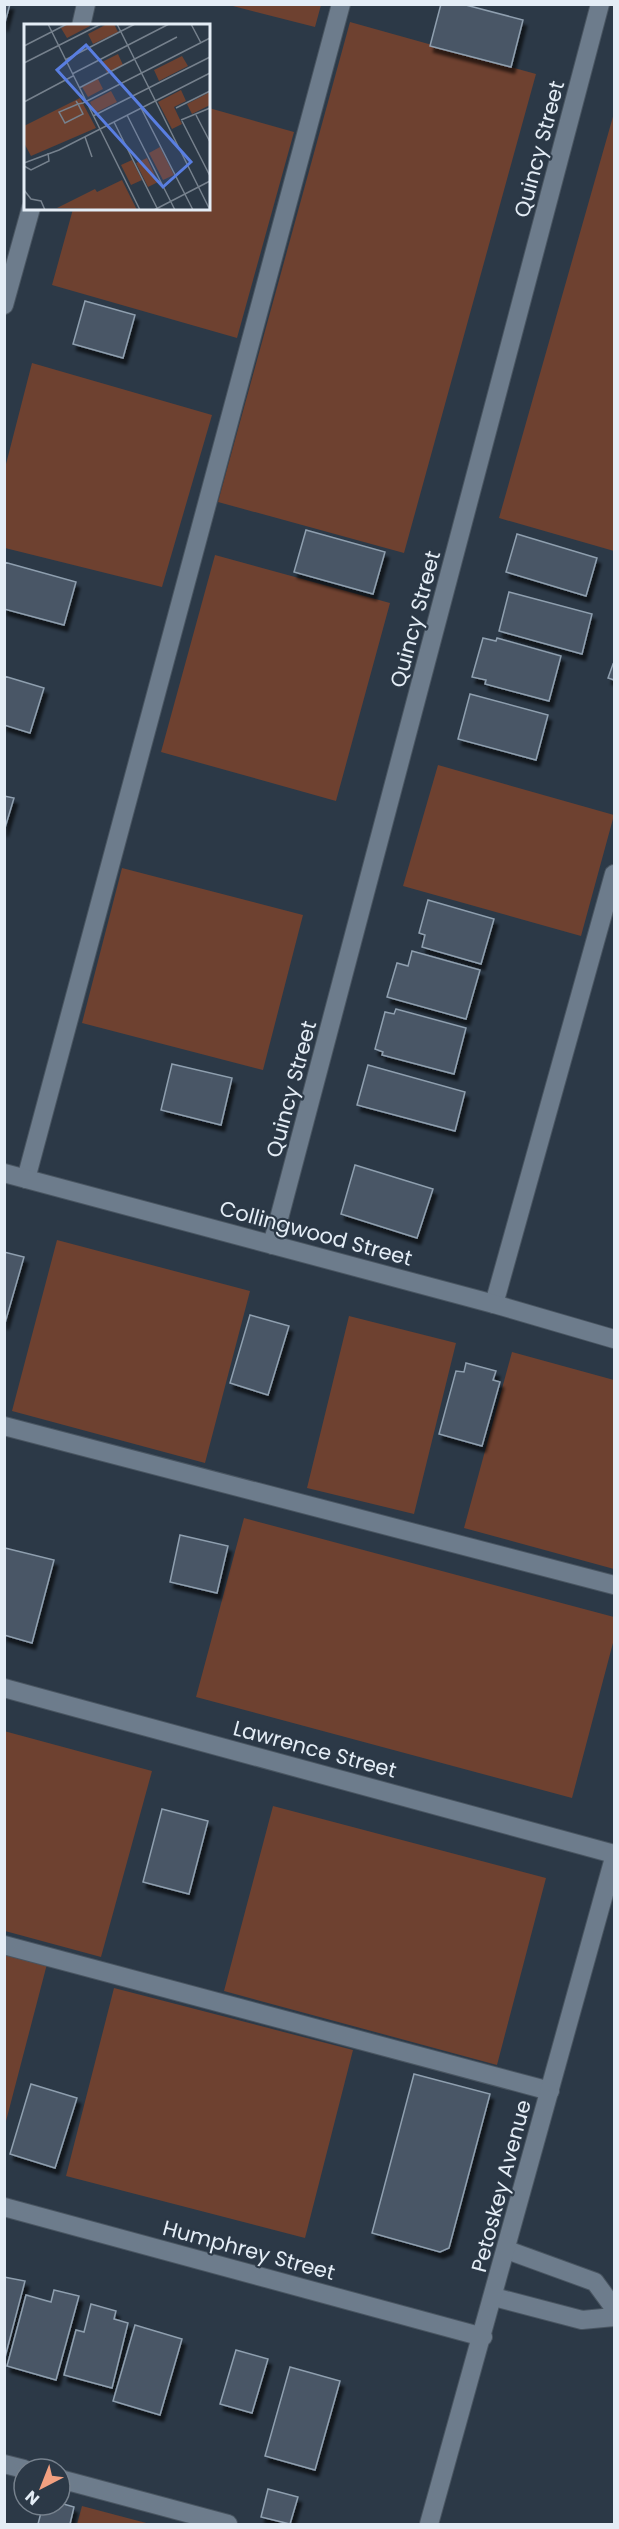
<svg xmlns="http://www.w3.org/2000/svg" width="619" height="2529" font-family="Poppins,sans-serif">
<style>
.green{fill:#6e4130}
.building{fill:#495766;stroke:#8f9faf;stroke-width:1.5;filter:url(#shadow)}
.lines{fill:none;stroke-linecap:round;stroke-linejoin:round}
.lane-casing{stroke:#495561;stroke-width:20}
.street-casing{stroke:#495561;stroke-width:20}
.lane{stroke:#6d7c8c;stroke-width:18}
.street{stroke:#6d7c8c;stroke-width:18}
.labels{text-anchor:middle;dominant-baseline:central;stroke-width:4.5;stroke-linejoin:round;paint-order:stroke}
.street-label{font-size:21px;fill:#e4edf6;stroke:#2c3947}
.inset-road{fill:none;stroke:#76818d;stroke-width:1.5}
.view{fill:#597ee1;fill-opacity:0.15;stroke:#597ee1;stroke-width:3}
.inset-edge{fill:none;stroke:#e4edf6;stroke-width:3}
</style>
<defs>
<filter id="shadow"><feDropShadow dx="3.5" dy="6" stdDeviation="1.5" flood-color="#0009"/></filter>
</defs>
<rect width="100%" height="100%" fill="#2c3947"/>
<path class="green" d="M229,5l92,-1v1l-6,22z
M350,22l186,52 -132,479 -186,-51z
M209,108l85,24 -57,206 -185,-53 21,-76 135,-1z
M614,113v438l-115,-33z
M32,363l180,52 -50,172 -157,-39v-80z
M215,555l175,48 -54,198 -175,-49z
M438,765l176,50 -33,121 -178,-50z
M122,868l181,47 -40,155 -181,-47z
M57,1240l193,51 -45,172 -193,-52z
M349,1316l107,27 -42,171 -107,-26z
M512,1352l102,28v189l-150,-41z
M244,1518l370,99v22l-42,159 -376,-101z
M4,1731l148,40 -51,186 -96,-26z
M273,1806l273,72 -49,187 -273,-74z
M5,1952l42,12 -42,161z
M114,1988l239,62 -48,188 -239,-62z
M82,2506l68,18h-73z"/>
<path class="building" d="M4,4h6l-6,22z
M441,4h21l61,16 -12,47 -81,-21z
M85,301l50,14 -12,43 -50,-14z
M306,530l79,22 -12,42 -79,-22z
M517,534l80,24 -11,38 -80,-24z
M4,562l72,20 -12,43 -60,-16z
M509,592l83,22 -10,40 -83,-23z
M483,638l13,3 1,-3 64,18 -12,45 -64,-17 1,-4 -14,-3z
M613,664l1,1v15l-6,-2z
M4,676l40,12 -14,45 -26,-8z
M470,694l78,21 -12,45 -78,-21z
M4,796l10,2 -10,33z
M428,900l66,19 -13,45 -59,-17 3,-12 -6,-2z
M412,951l68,19 -14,49 -79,-22 10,-34 11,3z
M396,1009l70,19 -12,46 -72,-19 1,-3 -8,-3 10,-37 9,2z
M172,1064l60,14 -11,47 -60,-15z
M368,1065l97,27 -10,39 -98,-26z
M355,1165l78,24 -16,49 -76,-24z
M4,1252l20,5 -19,66h-1z
M250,1315l39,11 -21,69 -38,-12z
M466,1363l30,8 -3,9 7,2 -18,64 -43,-12 17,-63 8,1z
M180,1535l48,11 -11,47 -47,-11z
M5,1548l49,12 -22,83 -28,-8z
M162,1809l46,12 -19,73 -46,-12z
M414,2074l76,20 -41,154 -9,4 -68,-19z
M31,2084l46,14 -22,70 -45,-14z
M4,2277l21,4 -21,80z
M54,2290l25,6 -23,84 -49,-14 19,-71 25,7z
M91,2304l25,7 -2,8 14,4 -16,65 -48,-13 12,-45 8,2z
M135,2325l47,14 -22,76 -47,-14z
M236,2350l32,9 -16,54 -32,-9z
M290,2367l50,14 -25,89 -50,-14z
M268,2489l30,8 -8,27 -29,-7z
M60,2503l14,4 -4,17h-32l5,-19h17z"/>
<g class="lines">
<g class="lane-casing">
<path id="lane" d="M26,1179l315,-1175
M494,1304l120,-430
M4,1426l610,159
M4,1945l546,146
M507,2250l88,32 19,26
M494,2297l88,23 32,-3
M4,2464l20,5
M60,2479l168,45"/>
</g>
<g class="street-casing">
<path id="street" d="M81,26l5,-22
M4,305l27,-97
M4,1173l490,131 120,35
M272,1245l328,-1241
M4,1688l610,166
M4,2207l479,130
M429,2524l185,-666"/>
</g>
<use href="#lane" class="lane"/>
<use href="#street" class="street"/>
</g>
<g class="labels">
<g class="street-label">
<text transform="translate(539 149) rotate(-75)">Quincy Street</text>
<text transform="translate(415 619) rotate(-75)">Quincy Street</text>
<text transform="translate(291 1089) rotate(-75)">Quincy Street</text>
<text transform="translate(316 1233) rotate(15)">Collingwood Street</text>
<text transform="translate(315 1749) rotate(15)">Lawrence Street</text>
<text transform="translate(501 2186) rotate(-75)">Petoskey Avenue</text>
<text transform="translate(249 2250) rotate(15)">Humphrey Street</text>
</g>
</g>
<g transform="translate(24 24)">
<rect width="186" height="186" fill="#2c3947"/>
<path d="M44,0h21l1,2 -23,12 -6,-10zM83,0h7l4,8 -25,12 -5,-10zM94,30l5,11 -16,8 -5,-11zM158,32l6,10 -29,15 -5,-11zM74,55l5,10 -15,8 -6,-10zM157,66l5,11 -12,6 8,17 -10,5 -14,-27zM87,67l6,11 -22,11 -5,-11zM186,68v13l-18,9 -5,-10zM56,74l16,30 -65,28 -7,-13v-17zM136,123l14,28 -11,5 -14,-27zM123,134l11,24 -10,5 -12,-24zM108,136l10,20 -11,5 -10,-20zM98,156l15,30 -80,-2 38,-19 2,3z" fill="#6e4130"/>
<path class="inset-road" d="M24,0l92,186M93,0l93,186M167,0l10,19M0,22l43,-22M41,36l70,-36M0,39l77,-39M48,50l97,-50M55,64l98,-51M52,77l2,3 5,10 -18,9 -6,-11 19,-8 5,-1 127,-65M0,78l49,-26M117,84l52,102M152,84l34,-17M103,91l48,95M172,91l14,27M69,92l117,-59M157,96l29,-12M158,97l28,55M90,98l44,88M61,113l7,20M0,139l35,-13 151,-77M0,142l7,4 18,-9 -1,-8M0,166l7,9 10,2 4,9M130,186l56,-29"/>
<path class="view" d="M62,21l105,117 -28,25 -106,-117z"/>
<rect width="186" height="186" class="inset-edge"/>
</g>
<rect width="619" height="2529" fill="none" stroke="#e4edf6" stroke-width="12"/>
<g transform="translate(42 2487) rotate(222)"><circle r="28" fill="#2c3947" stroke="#76818d" stroke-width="1.5"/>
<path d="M0-4.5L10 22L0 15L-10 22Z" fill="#f2a080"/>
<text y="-9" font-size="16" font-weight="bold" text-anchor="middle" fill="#e4edf6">N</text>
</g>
</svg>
